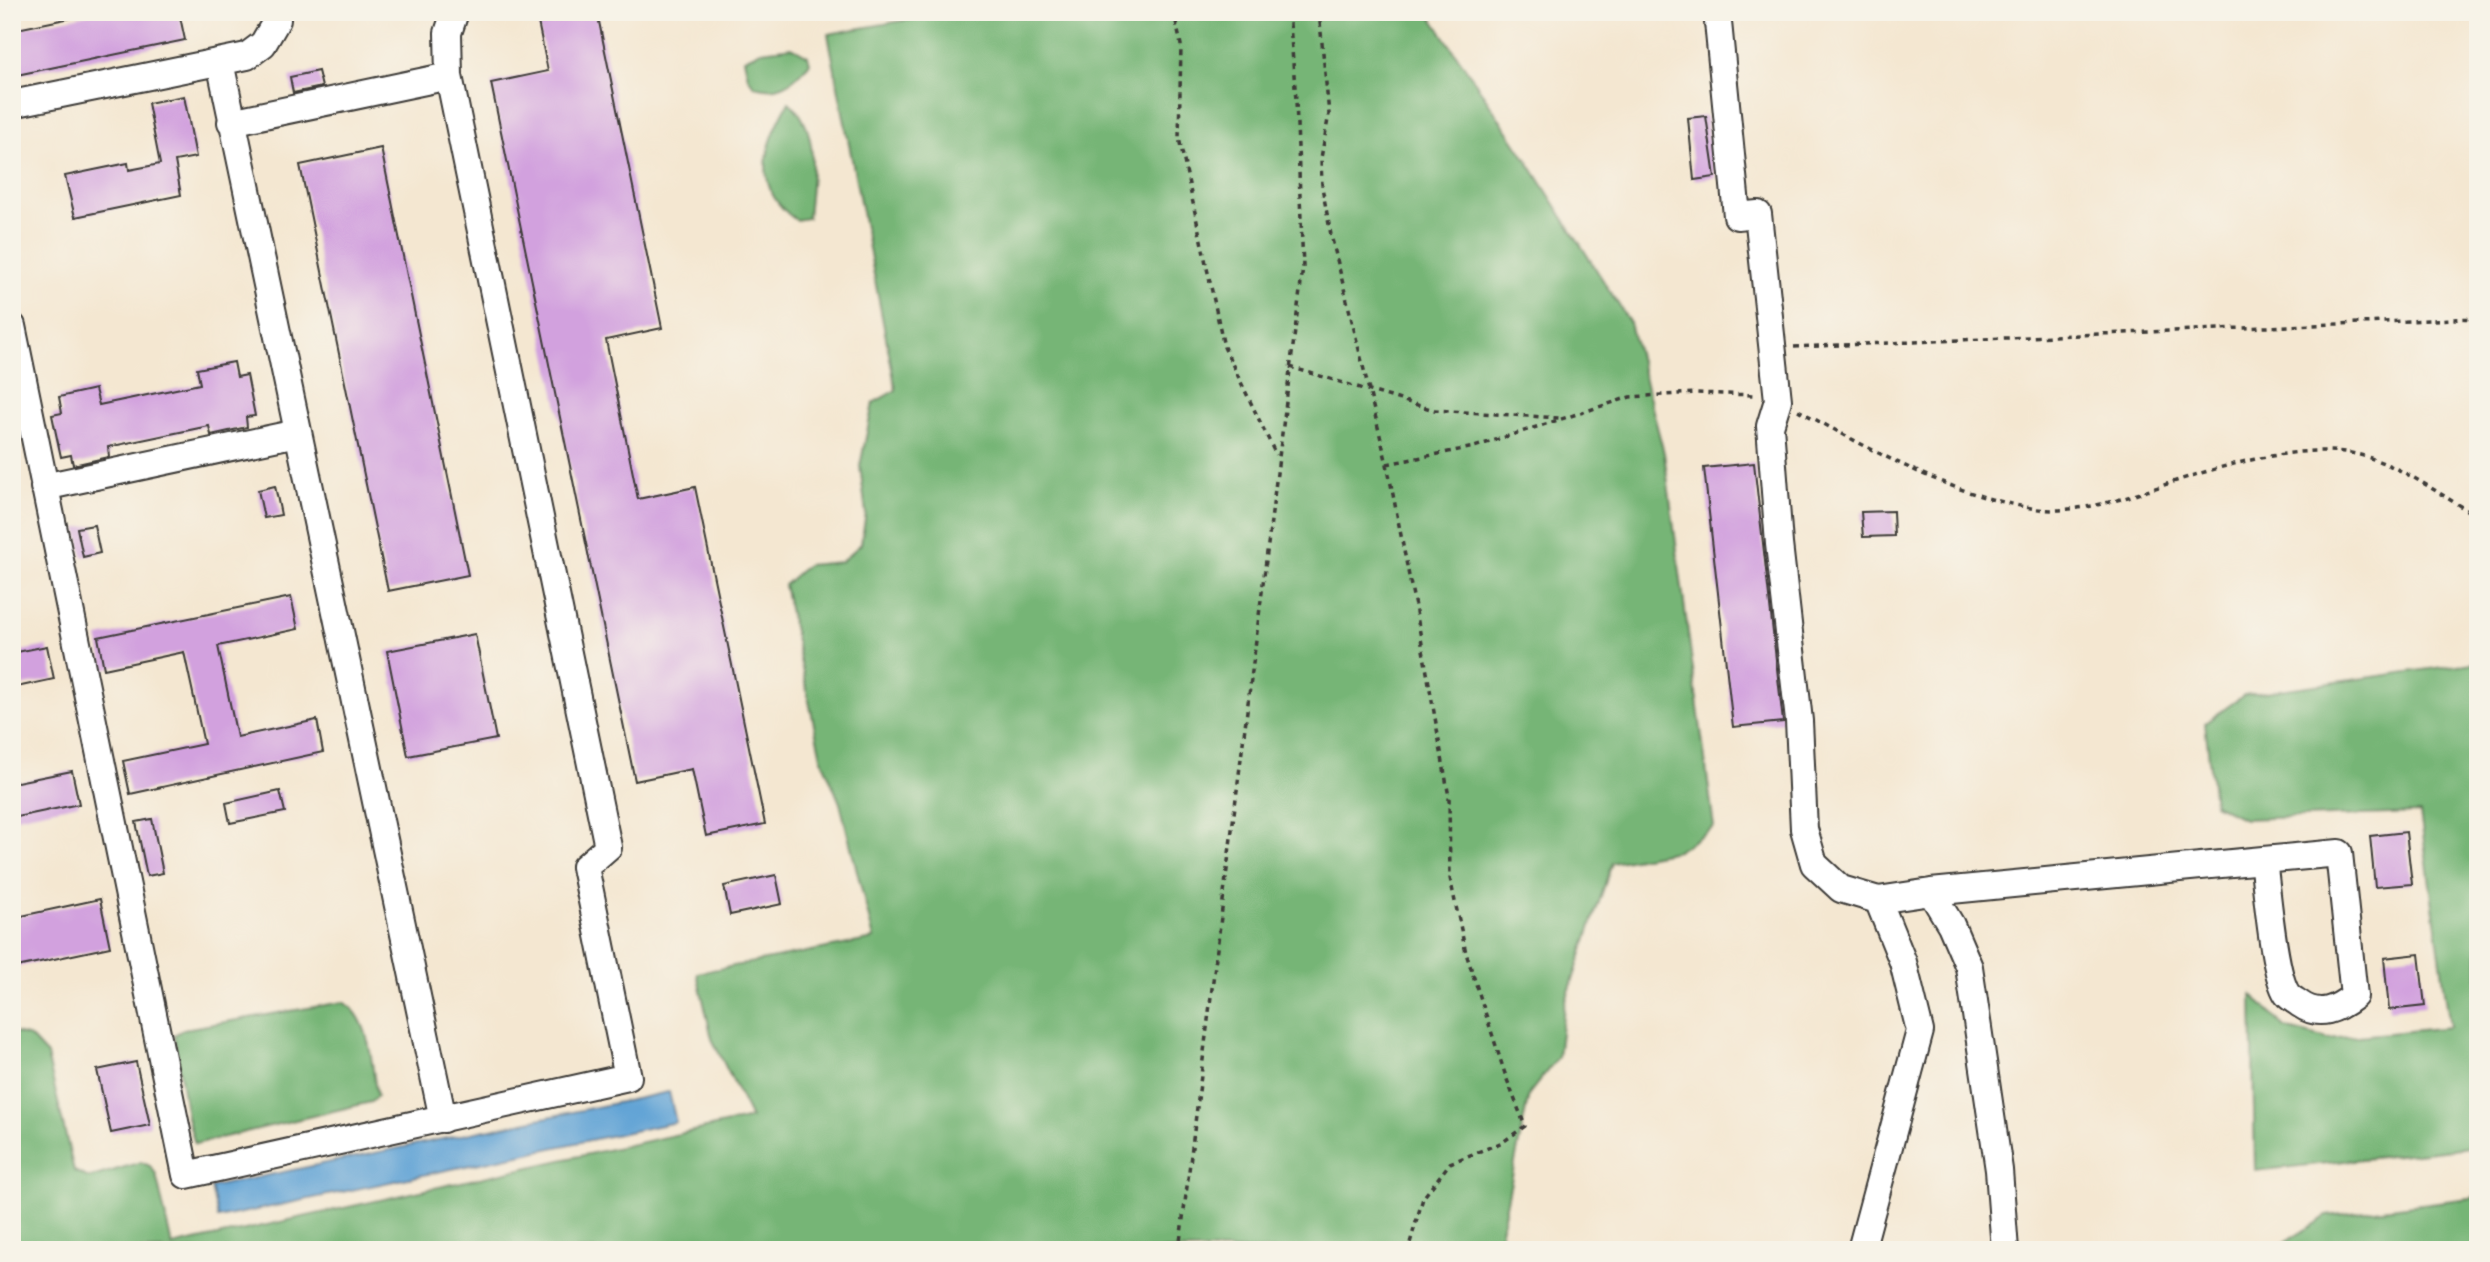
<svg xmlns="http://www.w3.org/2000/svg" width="2490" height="1262" font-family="'EB Garamond',serif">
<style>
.forest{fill:#76b576;stroke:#496849;stroke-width:2}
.water{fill:#61a3d5;stroke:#3e6078;stroke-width:2}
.building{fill:#d2a1de}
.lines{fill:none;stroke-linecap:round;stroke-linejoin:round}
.minor-casing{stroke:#3c3a37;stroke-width:30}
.path{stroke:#3c3a37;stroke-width:3.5;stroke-dasharray:5 5;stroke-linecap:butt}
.minor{stroke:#fff;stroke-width:26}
</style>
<rect width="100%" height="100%" fill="#f7f3e8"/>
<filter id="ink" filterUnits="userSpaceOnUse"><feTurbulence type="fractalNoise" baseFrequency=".0143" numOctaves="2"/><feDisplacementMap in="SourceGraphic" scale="14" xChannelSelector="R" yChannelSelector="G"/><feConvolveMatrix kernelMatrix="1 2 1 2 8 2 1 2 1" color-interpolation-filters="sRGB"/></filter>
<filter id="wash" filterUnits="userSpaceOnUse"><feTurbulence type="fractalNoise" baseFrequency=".00686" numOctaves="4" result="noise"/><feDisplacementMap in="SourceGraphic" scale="28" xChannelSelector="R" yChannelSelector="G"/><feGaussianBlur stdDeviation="1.57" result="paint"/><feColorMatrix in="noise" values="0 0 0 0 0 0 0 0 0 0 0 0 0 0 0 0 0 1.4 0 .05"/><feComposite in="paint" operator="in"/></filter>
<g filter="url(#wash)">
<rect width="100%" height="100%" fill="#f4e7d1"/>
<path class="forest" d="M951,12h450l2,5 8,-5h17l97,145 105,166 34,130 50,374 -37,24 -65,12 -48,144 -6,50 -29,37 -32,156h-1485v-218l18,5 17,18 27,116 15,7 52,-16 9,4 6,8 16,72 579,-128 -39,-79 -15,-66 177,-34 -34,-136 -19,-46 -37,-172 23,-20 34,-3 20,-18 5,-31 -6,-47 13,-63 23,-13 -68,-356z
M792,47l16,9 2,7c-17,19 -29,31 -56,23l-6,-9 -4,-18 17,-8z
M789,102c33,28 22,78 19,116l-12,2c-46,-33 -31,-76 -7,-118z
M2472,663l6,4v479l-223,25 -3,-177 33,34 43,11 122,-12 -30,-214 -176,6 -30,-15 -9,-81 39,-28z
M343,1002c29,15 28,65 34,94l-6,6 -176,42 -8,-27 -13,-82 10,-6z
M2478,1197v53h-205l54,-34z"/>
<path class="water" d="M669,1092l7,30 -458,96 -7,-31z"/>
<g id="blocks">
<path class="building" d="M100,12h79l6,28 -173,36v-46z
M536,12h61l65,316 -56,12 32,159 57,-12 70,337 -59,12 -14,-67 -57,12 -144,-698 57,-12z
M318,71l4,16 -29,6 -3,-16z
M184,96l12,61 -21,4 6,34 -106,22 -10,-41 63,-13 1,7 31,-6 -12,-61z
M1706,116l9,61 -21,3 -6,-62z
M381,148l87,427 -80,16 -88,-426z
M234,362l3,15 10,-2 8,41 -9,1 1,10 -36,8 -2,-9 -101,21 1,10 -36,8 -2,-10 -10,2 -9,-42 10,-2 -3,-16 36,-8 4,16 101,-21 -3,-15z
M1754,463l29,259 -50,5 -29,-259z
M275,486l6,29 -17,3 -6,-28z
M1893,511l1,25 -31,1 -2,-25z
M94,525l6,28 -17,4 -6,-29z
M291,597l7,32 -80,17 19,91 80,-17 6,32 -193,42 -7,-33 81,-17 -20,-92 -80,17 -6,-32z
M475,634l21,105 -88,17 -21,-105z
M47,646l7,33 -42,9v-35z
M72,771l7,33 -67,14v-35z
M280,791l5,21 -55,11 -4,-20z
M152,819l11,54 -16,3 -11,-54z
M2406,832l6,52 -37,3 -5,-51z
M776,875l6,29 -52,11 -6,-29z
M100,899l10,48 -98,21v-50z
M2419,954l6,52 -36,4 -5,-52z
M136,1062l14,63 -39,8 -14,-63z"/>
</g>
</g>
<g filter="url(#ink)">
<use href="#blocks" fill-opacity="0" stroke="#3c3a37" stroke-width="2"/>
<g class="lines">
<g class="minor-casing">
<path id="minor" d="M1717,12l20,204 21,-2 20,186 -8,26 9,118 20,177 5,108 10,35 27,25 37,11 53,-8 332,-32c4,28 10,113 24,134 3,4 9,7 13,10 20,14 37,5 54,-8l-15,-143 -76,7
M220,62l223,1057
M12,104l235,-48 16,-12 14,-24 -1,-8
M231,122l218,-46
M12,326l174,849 442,-98 -43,-210 23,-20 -159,-771 -1,-43 7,-21
M44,487l253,-54
M1931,892l20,33 18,42 30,203 6,80
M1861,1250l59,-219 -17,-69 -25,-62"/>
</g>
<path class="path" d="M1174,12l7,33 -2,93 45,209 52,108
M1319,12l10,102 -8,44 1,29 9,48 56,229 32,163 30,170 1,81 16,75 40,124 19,49 -22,16 -53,21 -27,35 -15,52
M1794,347l684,-29
M1290,367l144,43 125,8
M1798,410c63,34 124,69 193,89 21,5 41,11 63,11 40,-1 76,-13 113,-26 53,-18 139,-43 193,-29 42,11 81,40 118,62
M1387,464l87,-17 156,-50 65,-4 61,2
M1179,1250l124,-983 -7,-167 -7,-88"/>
<use href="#minor" class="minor"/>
</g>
</g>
<rect width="2490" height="1262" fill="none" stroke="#f7f3e8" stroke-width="42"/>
</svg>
